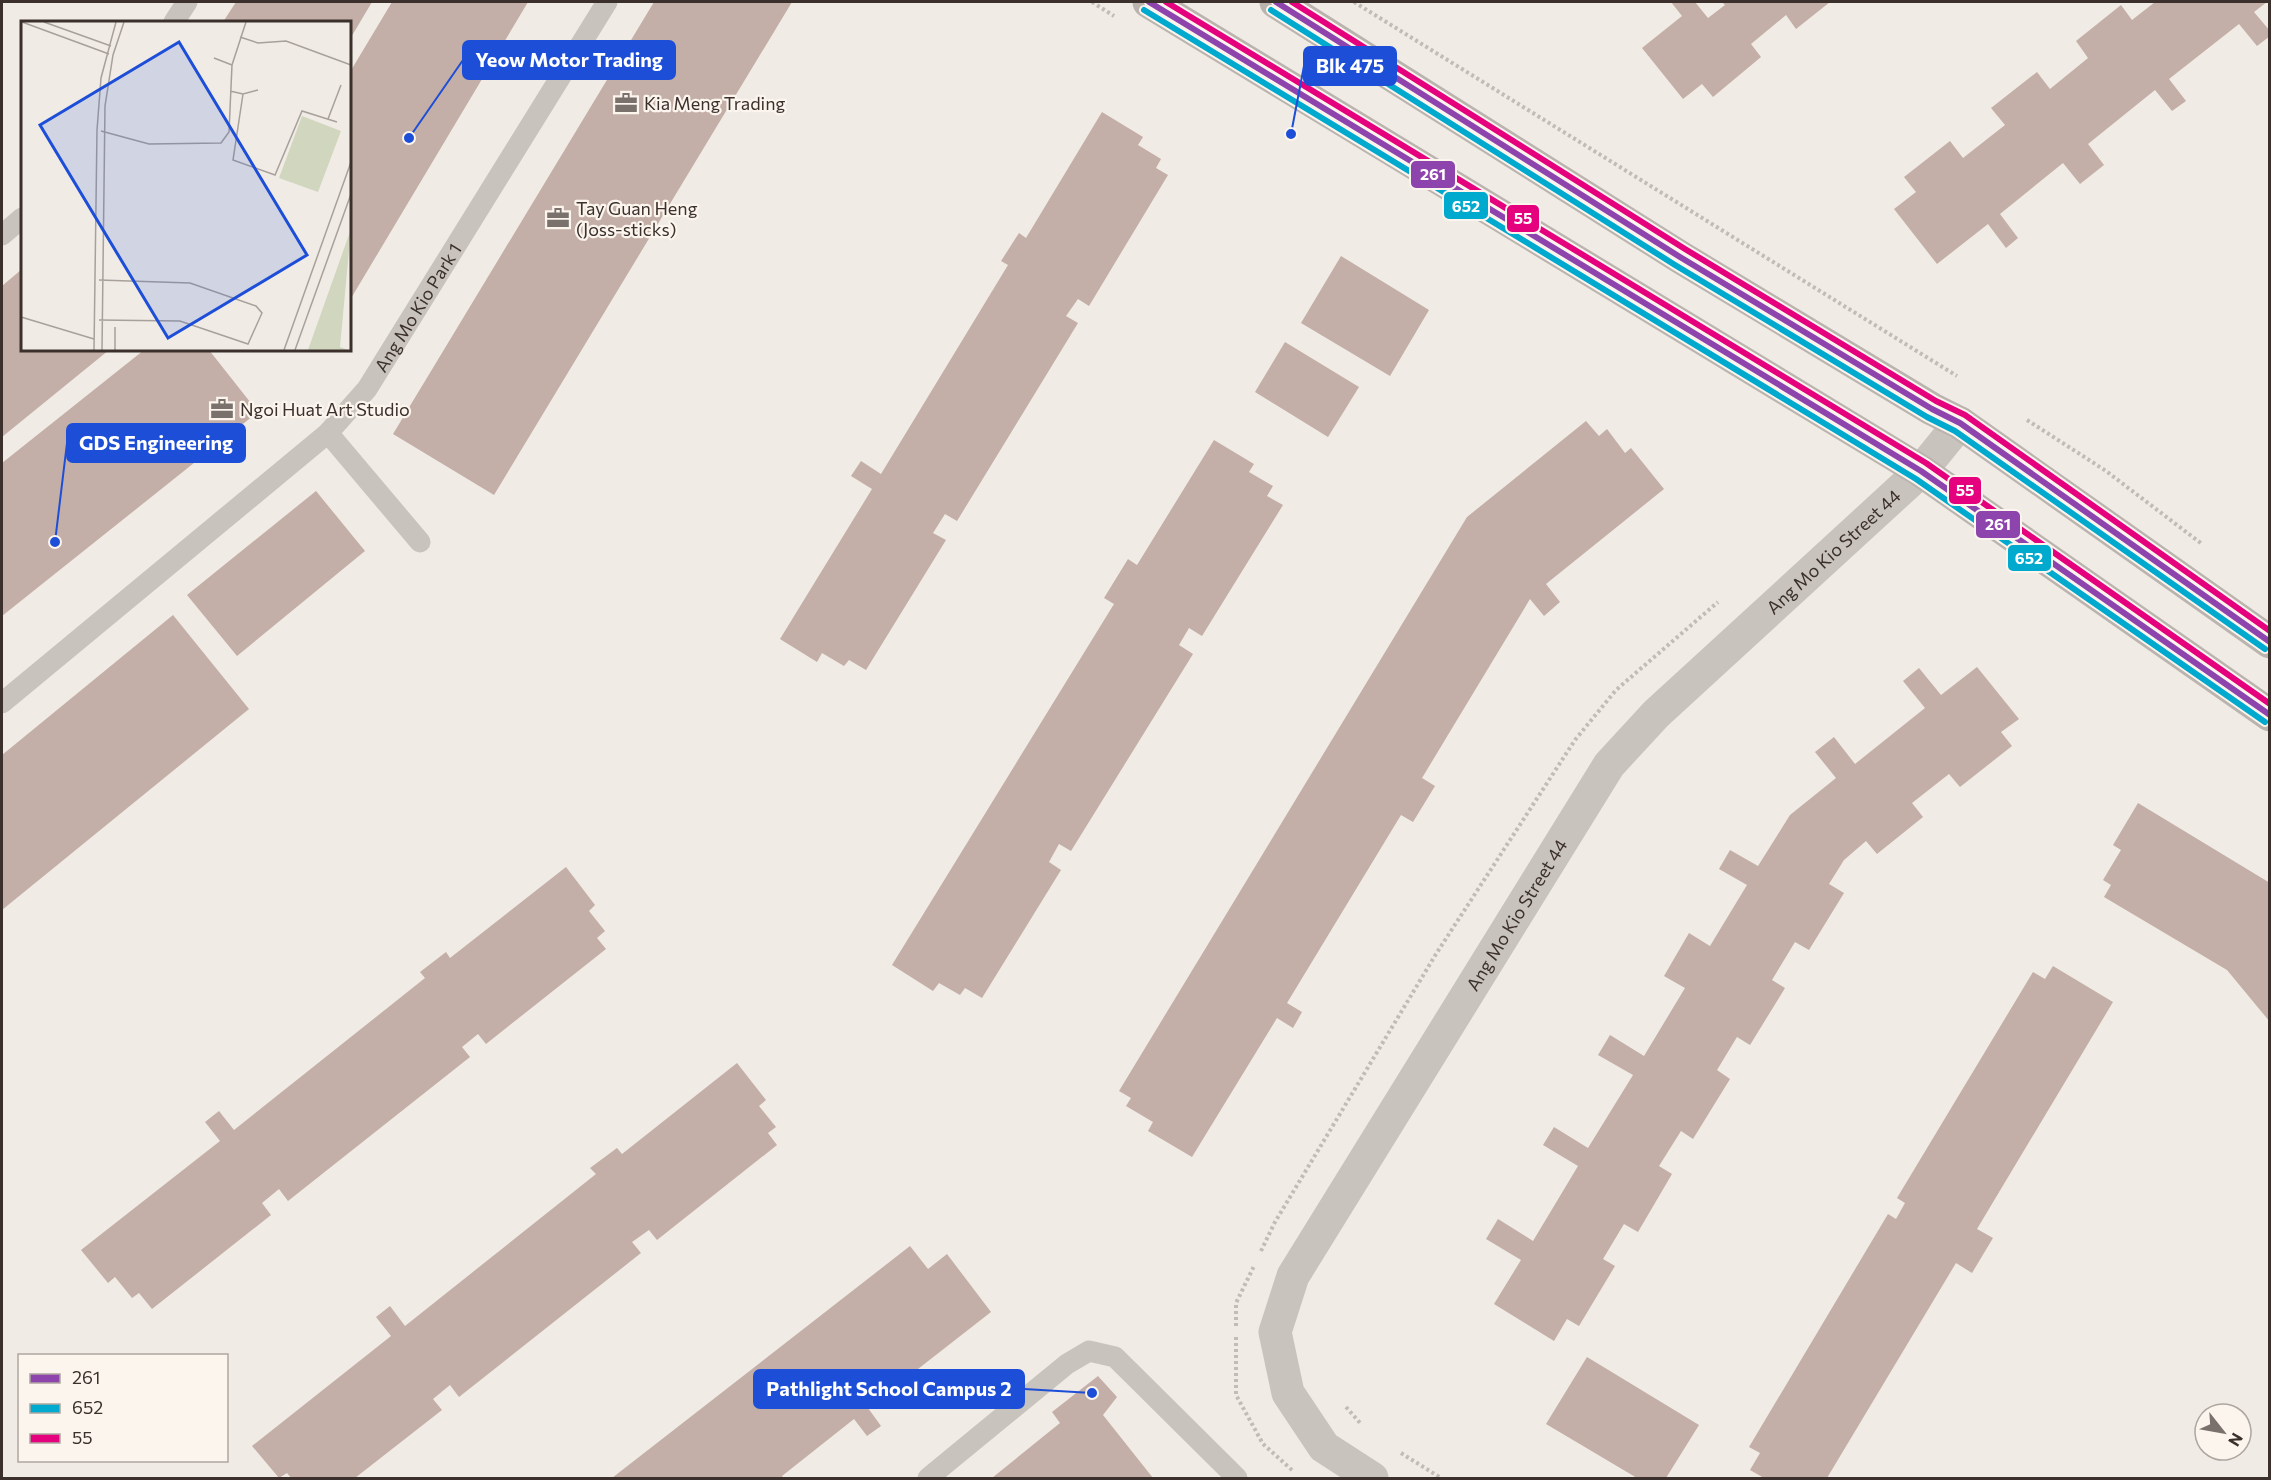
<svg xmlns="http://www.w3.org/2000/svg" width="2271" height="1480" font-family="Commissioner,sans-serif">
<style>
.building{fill:#c3afa7}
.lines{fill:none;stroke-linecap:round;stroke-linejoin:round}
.path{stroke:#c2bbb6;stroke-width:4;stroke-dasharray:3 3;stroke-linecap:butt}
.lane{stroke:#c9c3be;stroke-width:21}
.street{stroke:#c9c3be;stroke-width:33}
.secondary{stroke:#bab3ae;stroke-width:33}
.bus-1-casing{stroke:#fbf5ee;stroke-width:10}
.bus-2-casing{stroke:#fbf5ee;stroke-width:10}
.bus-3-casing{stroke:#fbf5ee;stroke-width:10}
.bus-1{stroke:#8e44ad;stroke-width:6}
.bus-2{stroke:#00a9ce;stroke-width:6}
.bus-3{stroke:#e5007d;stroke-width:6}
.labels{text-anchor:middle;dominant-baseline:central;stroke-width:4.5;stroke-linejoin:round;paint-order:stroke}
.poi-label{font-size:18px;fill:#3b302b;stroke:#fbf5ee;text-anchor:start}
.street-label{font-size:18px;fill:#3b302b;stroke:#fbf5ee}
.inset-road{fill:none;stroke:#a8a09b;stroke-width:1.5}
.view{fill:#1d4ed8;fill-opacity:0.15;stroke:#1d4ed8;stroke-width:3}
.inset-edge{fill:none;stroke:#3b302b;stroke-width:3}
.leader{fill:none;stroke:#1d4ed8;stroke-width:2}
.callout-dot{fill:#1d4ed8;stroke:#fbf5ee;stroke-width:2}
.callout{fill:#1d4ed8;stroke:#1d4ed8;stroke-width:2}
.callout-label{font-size:20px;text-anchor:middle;font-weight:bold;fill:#fff}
.line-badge{stroke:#fbf5ee;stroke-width:2}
.badge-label{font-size:16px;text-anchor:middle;font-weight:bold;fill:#fff}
</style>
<rect width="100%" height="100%" fill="#f0ebe5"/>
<path class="building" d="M236,2h136l-22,37v-17h-127z
M392,2h136l-178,298v-228z
M654,2h138l-298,493 -101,-61z
M1671,2h24l13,16 17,-13 -3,-3h108l-34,27 -10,-14 -35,29 10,13 -48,40 -11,-13 -19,15 -41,-51 40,-32z
M2155,2h112l-13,10 16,19v5l-13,10 -18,-22 -70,55 17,22 -14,10 -17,-21 -67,54 16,21 -24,19 -17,-21 -63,51 18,24 -12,10 -18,-24 -51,40 -43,-55 22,-17 -12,-15 46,-36 13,17 42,-33 -14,-17 46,-36 13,17 38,-31 -12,-17 45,-36 11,15z
M1102,112l41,25 -5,8 23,14 -5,9 12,7 -79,131 -11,-7 -12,17 12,7 -121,198 -12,-7 -12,19 13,7 -80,130 -17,-10 -5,6 -22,-13 -5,9 -37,-23 92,-150 -21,-13 10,-15 20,13 127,-209 -7,-4 18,-28 7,5z
M1341,256l88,54 -39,66 -89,-53z
M22,269v81h87l-107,87v-151z
M1285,342l74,45 -31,50 -73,-45z
M144,350h65l49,62 -256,204v-153z
M1586,421l13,15 8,-7 18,24 6,-5 33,41 -118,95 14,18 -16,14 -14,-17 -108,179 13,8 -22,36 -12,-7 -114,188 15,9 -9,16 -16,-10 -85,139 -44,-26 5,-9 -27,-16 5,-8 -12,-7 348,-574z
M1214,440l40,24 -5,8 24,14 -6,10 16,9 -81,131 -13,-8 -10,17 14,9 -122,197 -12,-7 -10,18 12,8 -79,128 -17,-10 -5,7 -21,-12 -6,8 -41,-26 222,-361 -10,-6 24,-39 9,6z
M316,491l49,60 -128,105 -50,-61z
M173,615l76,94 -247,201v-155z
M1977,667l42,52 -18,13 11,14 -52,41 -11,-13 -37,29 11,14 -46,37 -11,-13 -22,19 -15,24 15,9 -35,57 -14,-8 -23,38 13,8 -35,57 -13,-8 -20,33 13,9 -37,60 -12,-8 -22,35 13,8 -34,58 -14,-8 -21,35 12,7 -36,60 -12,-7 -13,22 -60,-37 27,-44 -35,-21 12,-20 35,22 45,-75 -35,-21 11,-18 34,21 45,-73 -35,-20 12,-20 34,21 41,-68 -21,-12 25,-43 21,13 37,-61 -28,-16 11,-19 28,16 32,-51 46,-37 -21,-26 19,-15 21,27 70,-56 -22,-27 16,-13 22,27z
M2138,803l132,80v139l-43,-52 -123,-73 7,-12 -8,-5 18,-30 -8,-5z
M566,867l29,38 -6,6 16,20 -8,7 9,11 -120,95 -8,-10 -16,13 8,10 -182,144 -9,-12 -17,14 9,12 -119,94 -13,-16 -7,5 -17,-21 -7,6 -27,-33 139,-109 -15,-19 14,-11 15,19 191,-152 -5,-6 26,-20 4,6z
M2053,966l60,36 -136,227 16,9 -21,35 -16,-10 -129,215h-63l-14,-8 10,-17 -11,-6 139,-233 8,5 9,-16 -8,-5 136,-226 12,7z
M737,1063l29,37 -7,6 17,21 -8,6 9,12 -120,95 -8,-10 -17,12 9,11 -182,144 -9,-12 -17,14 9,11 -87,68h-64l-4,-5 -8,5 -27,-32 139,-110 -15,-19 14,-11 15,20 191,-152 -6,-6 27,-20 5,6z
M910,1246l18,23 19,-15 44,58 -123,96 13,18 -14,10 -13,-17 -72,57 2,2h-172z
M1587,1357l112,68 -33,53h-29l-91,-54z
M1098,1376l19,21 -14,18 50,63h-161l68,-55 -8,-11z"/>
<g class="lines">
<path class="path" d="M1092,2l22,14
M1354,2l603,374
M2027,420l79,51 96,73
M1261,1251l14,-29 161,-268 139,-214 41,-50 102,-88
M1236,1326v-23l18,-37
M1236,1337v58l27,49 30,27
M1346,1407l15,17
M1401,1453l40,25"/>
<g class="lane">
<path d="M174,22l13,-20"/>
<path d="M2,235l20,-17"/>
<path d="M328,433l92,109"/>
<path id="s1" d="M2,703l326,-270 39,-44 240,-387"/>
<path d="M928,1478l139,-114 22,-13 26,6 122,121"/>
</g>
<path class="street" id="s2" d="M1372,1478l-48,-31 -36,-54 -13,-61 18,-56 316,-511 47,-51 265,-243 39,-48"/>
<path class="secondary" d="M1149,2l772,469 349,244
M1276,2l404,255 252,152 28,14 310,219"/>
<g class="bus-1-casing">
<path id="bus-1" d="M1149,2l772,469 349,244
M1276,2l404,255 252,152 28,14 310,219"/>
</g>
<g class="bus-2-casing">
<path id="bus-2" d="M1144,10l772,469 349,243
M1271,10l404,255 252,152 28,14 310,218"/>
</g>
<g class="bus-3-casing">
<path id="bus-3" d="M1166,2l760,461 344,241
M1292,2l393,247 251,152 29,14 305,216"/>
</g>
<use href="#bus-1" class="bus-1"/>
<use href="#bus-2" class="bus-2"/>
<use href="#bus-3" class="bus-3"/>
</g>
<defs>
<g id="office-bare" transform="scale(1.8)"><path d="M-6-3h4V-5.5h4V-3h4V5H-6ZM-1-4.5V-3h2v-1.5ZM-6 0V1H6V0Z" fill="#7a716c" stroke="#fbf5ee" stroke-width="2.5" paint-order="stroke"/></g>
</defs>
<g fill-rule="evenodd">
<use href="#office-bare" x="626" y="103"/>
<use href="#office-bare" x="558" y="218"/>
<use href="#office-bare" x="222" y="409"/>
</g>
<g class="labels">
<g class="poi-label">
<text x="644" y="103">Kia Meng Trading</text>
<text x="576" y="208">Tay Guan Heng<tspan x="576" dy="21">(Joss-sticks)</tspan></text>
<text x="240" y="409">Ngoi Huat Art Studio</text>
</g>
<g class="street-label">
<text stroke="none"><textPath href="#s1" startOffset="578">Ang Mo Kio Park 1</textPath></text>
<text stroke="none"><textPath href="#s2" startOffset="1154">Ang Mo Kio Street 44</textPath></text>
<text stroke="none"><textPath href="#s2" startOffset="668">Ang Mo Kio Street 44</textPath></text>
</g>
</g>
<g transform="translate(21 21)">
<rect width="330" height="330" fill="#f0ebe5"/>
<path d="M281,95l39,15 -23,61 -39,-14zM330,208l-11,118 8,3h-40z" fill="#d1d6bf"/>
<path class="inset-road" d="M1,1l87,32M23,1l67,24M219,16l18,6 28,-2 65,24M193,37l18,7M209,70l13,3 15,-4M222,73l-10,66 42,15 27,-64 35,11M307,98l13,-34M80,110l48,13 72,-1 8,-11 3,-67 14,-43M0,296l73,22M78,299l81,1 68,23 14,-31 -6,-7 -66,-23 -91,-3M94,306v23M73,329l3,-220 4,-52 15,-56M81,329l3,-244 8,-51 11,-33M263,329l67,-188M274,329l56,-156"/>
<path class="view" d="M158,21l128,213 -139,83 -128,-213z"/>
<rect width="330" height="330" class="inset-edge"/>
</g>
<path class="leader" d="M409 138L463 60M1291 134L1304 66M55 542L67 443M1092 1393L1024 1389"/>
<g class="callout-dot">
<circle cx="409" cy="138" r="6"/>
<circle cx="1291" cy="134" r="6"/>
<circle cx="55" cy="542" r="6"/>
<circle cx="1092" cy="1393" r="6"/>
</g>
<g class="callout">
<rect x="463" y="41" width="212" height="38" rx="6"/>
<rect x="1304" y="47" width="92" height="38" rx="6"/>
<rect x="67" y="424" width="178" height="38" rx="6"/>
<rect x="754" y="1370" width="270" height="38" rx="6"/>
</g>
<g class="callout-label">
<text x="569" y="67">Yeow Motor Trading</text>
<text x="1350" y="73">Blk 475</text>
<text x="156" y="450">GDS Engineering</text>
<text x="889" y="1396">Pathlight School Campus 2</text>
</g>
<g class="line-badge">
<rect x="1410" y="160" width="46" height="29" rx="6" fill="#8e44ad"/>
<rect x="1443" y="191" width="46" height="29" rx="6" fill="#00a9ce"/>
<rect x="1506" y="204" width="34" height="29" rx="6" fill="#e5007d"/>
<rect x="1948" y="476" width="34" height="29" rx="6" fill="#e5007d"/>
<rect x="1975" y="510" width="46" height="29" rx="6" fill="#8e44ad"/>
<rect x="2007" y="544" width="45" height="28" rx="6" fill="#00a9ce"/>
</g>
<g class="badge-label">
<text x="1433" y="180">261</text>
<text x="1466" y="212">652</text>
<text x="1523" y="224">55</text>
<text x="1965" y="496">55</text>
<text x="1998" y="530">261</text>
<text x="2029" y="564">652</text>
</g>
<rect width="2271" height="1480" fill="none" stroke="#3b302b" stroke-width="6"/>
<rect x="18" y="1354" width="210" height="108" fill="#fbf5ee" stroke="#aea6a0" stroke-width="1.5"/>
<rect x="30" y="1374" width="30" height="9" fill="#8e44ad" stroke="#aea6a0" stroke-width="1.5"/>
<text x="72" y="1384" font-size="18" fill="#3b302b">261</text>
<rect x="30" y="1404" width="30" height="9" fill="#00a9ce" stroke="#aea6a0" stroke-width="1.5"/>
<text x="72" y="1414" font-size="18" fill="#3b302b">652</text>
<rect x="30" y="1434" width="30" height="9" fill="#e5007d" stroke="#aea6a0" stroke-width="1.5"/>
<text x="72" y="1444" font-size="18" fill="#3b302b">55</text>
<g transform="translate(2223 1432) rotate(121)"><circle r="28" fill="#fbf5ee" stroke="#aea6a0" stroke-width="1.5"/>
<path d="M0-4.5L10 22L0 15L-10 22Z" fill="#7a716c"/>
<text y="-9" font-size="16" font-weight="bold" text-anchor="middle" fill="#3b302b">N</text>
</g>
</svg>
